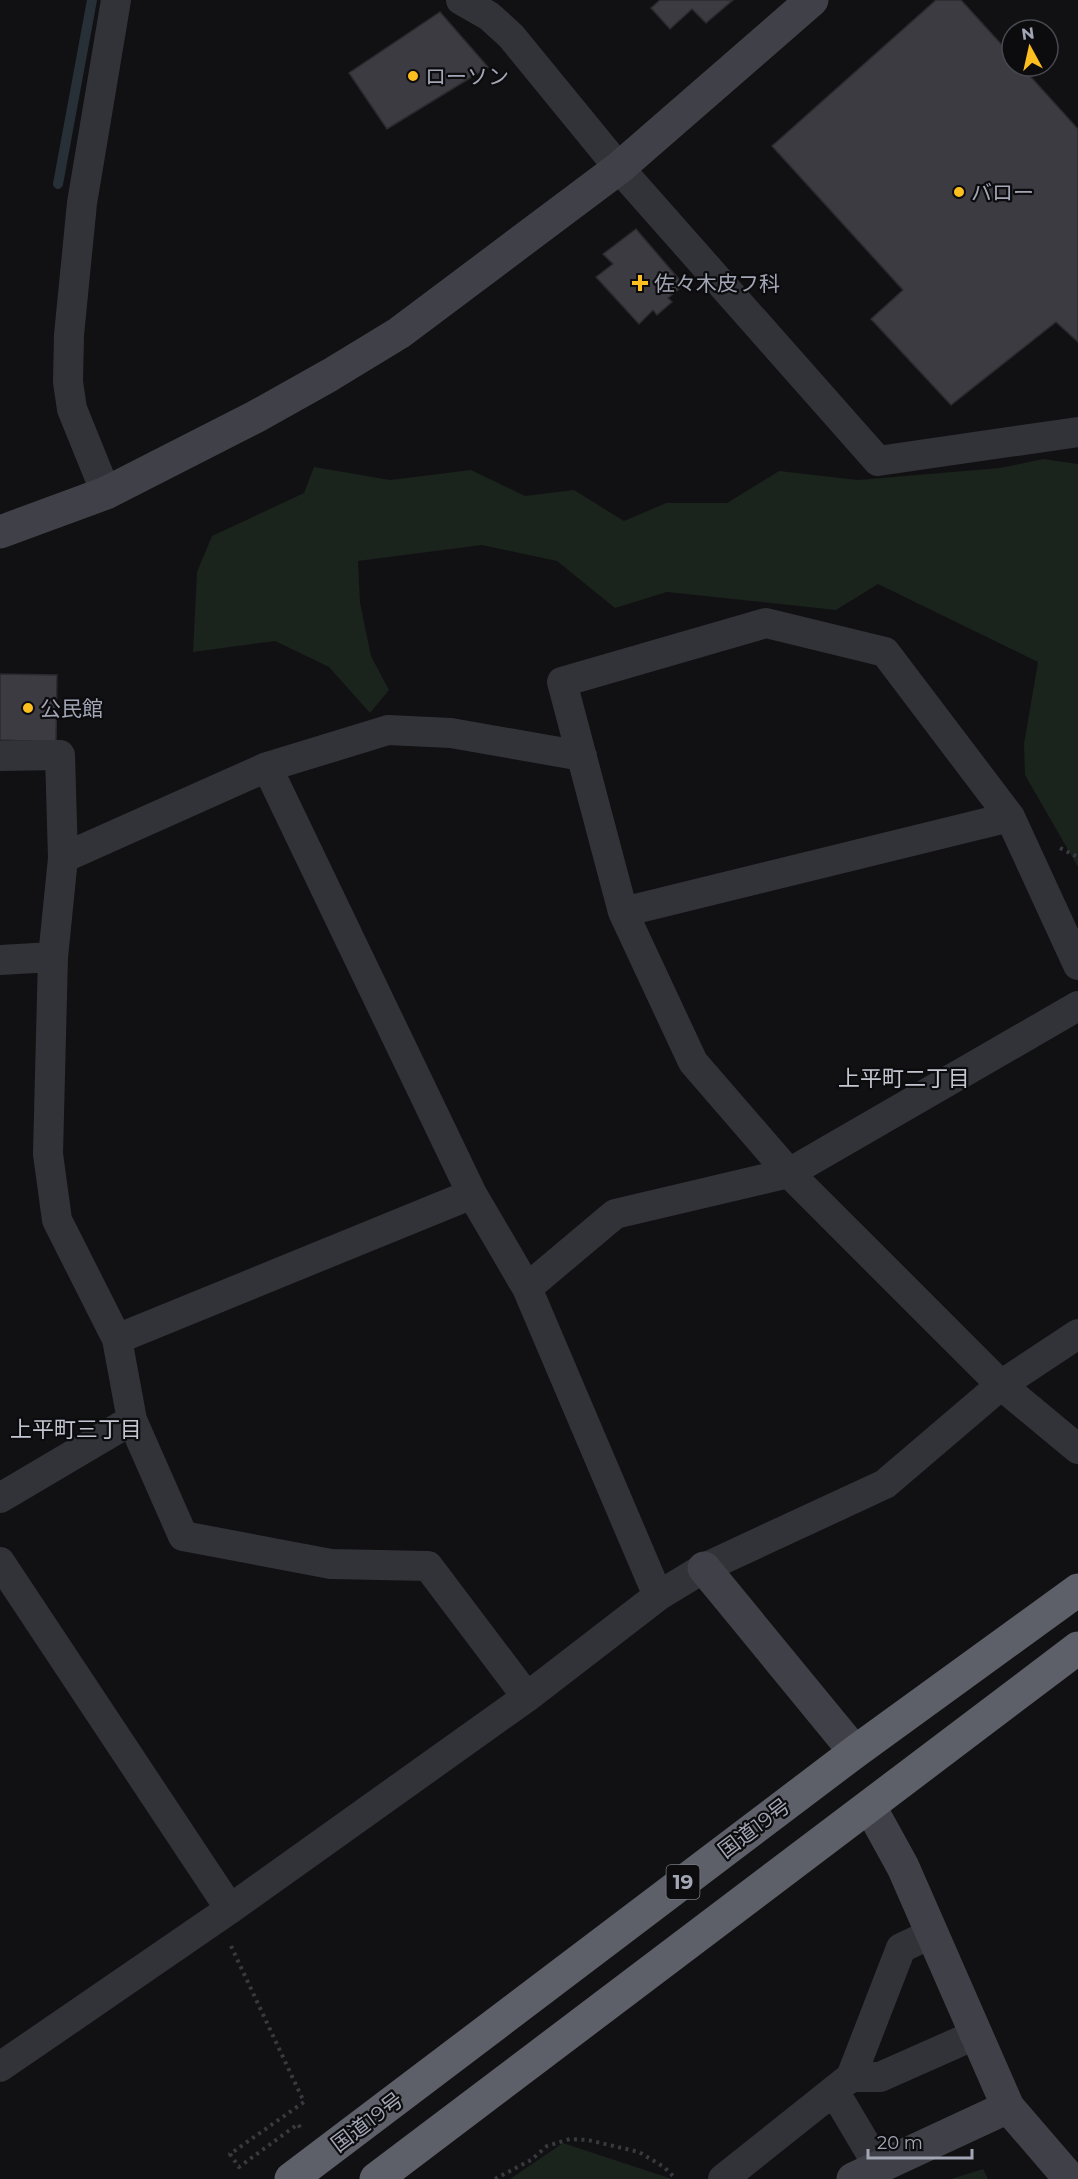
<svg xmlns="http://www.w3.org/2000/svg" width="1078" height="2179" font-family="Montserrat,'Noto Sans JP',sans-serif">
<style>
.green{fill:#1b231d}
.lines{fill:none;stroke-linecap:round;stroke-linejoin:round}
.stream{stroke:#272f37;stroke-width:10}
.building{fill:#3b3b41;stroke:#2b2b2f;stroke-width:1.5}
.path{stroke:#383a3f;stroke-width:4;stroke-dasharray:3 4.5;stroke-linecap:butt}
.street{stroke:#323338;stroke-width:30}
.secondary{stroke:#404148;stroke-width:33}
.highway{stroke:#5e6069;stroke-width:33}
.poi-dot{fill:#fdbf1f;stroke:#0c0c0e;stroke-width:2}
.labels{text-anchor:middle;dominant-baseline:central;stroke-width:4.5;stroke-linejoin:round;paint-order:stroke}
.shield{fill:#0c0c0e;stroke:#757883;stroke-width:1.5}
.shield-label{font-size:20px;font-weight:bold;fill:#a2a6b5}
.poi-label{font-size:21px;fill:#a2a6b5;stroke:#0c0c0e;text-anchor:start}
.street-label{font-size:21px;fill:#a2a6b5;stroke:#0c0c0e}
.neighbourhood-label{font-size:22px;fill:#c3c6d0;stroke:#0c0c0e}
</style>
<rect width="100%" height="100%" fill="#111113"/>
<path class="green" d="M1043,459l35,5v403l-53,-92 -1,-31 14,-82 -160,-78 -42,26 -169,-18 -52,16 -58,-47 -75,-16 -124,16 2,42 11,53 18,34 -19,23 -41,-46 -54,-26 -82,11 4,-80 15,-36 92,-43 10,-26 76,13 81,-10 54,26 49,-6 50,31 42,-18h61l52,-32 79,9 142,-12z
M563,2143l109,36h-162z
M983,2169l5,10h-37z"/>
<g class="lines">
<path class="stream" d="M58,184l34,-184"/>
</g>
<path class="building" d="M660,0h73l-27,23 -14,-14 -22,20 -19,-21z
M936,0h25l51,56v10h9l57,63v213l-22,-20 -105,83 -80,-86 32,-29 -131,-144z
M440,12l48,55 -101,62 -38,-56z
M636,229l48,56 -16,13 4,4 -15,13 -4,-5 -14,14 -43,-47 17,-13 -10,-10z
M0,674l57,1 -1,67 -56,-2z"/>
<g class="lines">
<path class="path" d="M1060,848l18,9
M231,1946l73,156 -74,52 9,13 59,-43 3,5
M495,2179l36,-19 16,-14 23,-7 18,1 51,12 25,15 12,12"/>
<path class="street" d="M461,0l28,16 22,20 108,132 259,293 200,-29
M106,493l-34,-84 -4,-27 1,-47 13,-132 34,-203
M0,756l60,-1 3,103 -10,99 -5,197 9,66 60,119 15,81 51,116 148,28 97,2 99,131
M267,767l205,427 55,94 131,308
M63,858l204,-91 121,-37 63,3 131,23
M623,912l387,-95
M0,960l53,-3
M1078,965l-68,-148 -125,-165 -119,-29 -204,59 61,230 70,150 96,111 212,212 77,64
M527,1288l88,-74 174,-41 289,-167
M117,1339l355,-145
M0,1498l132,-78
M0,1562l230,347
M0,2067l230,-158 297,-212 131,-101 46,-28 181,-84 116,-99 77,-51
M851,2077h29l97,-43
M834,2091l45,76
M723,2179l128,-102 50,-129 32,-15"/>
<path class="secondary" d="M0,532l106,-39 149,-76 75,-42 69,-42 220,-165 193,-168
M704,1568l151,184
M870,1807l33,60 105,240 62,72
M853,2179l155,-72"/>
<path class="highway" d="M291,2179l564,-427 223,-162
M376,2179l702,-531"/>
</g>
<g class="poi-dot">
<circle cx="413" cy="76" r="6"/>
<circle cx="959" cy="192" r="6"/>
<path d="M637 274h6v6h6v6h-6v6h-6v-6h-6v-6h6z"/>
<circle cx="28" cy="708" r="6"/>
</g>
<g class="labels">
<rect class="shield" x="666.5" y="1865" width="33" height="34" rx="4.5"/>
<g class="shield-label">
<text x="683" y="1882">19</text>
</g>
<g class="poi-label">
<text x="425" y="76">ローソン</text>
<text x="971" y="192">バロー</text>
<text x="654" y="283">佐々木皮フ科</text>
<text x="40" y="708">公民館</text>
</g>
<g class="street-label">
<text transform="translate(754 1828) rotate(-37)">国道19号</text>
<text transform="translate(367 2122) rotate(-37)">国道19号</text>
</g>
<g class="neighbourhood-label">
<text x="904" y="1078">上平町二丁目</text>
<text x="76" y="1429">上平町三丁目</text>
</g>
</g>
<g transform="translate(1030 48) rotate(352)"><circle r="28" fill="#0c0c0e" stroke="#484a51" stroke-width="1.5"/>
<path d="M0-4.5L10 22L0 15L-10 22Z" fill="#fdbf1f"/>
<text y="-9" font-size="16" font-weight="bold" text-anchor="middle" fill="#a2a6b5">N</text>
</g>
<path d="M868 2149v9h104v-9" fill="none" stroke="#a2a6b5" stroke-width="3"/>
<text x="877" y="2149" font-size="18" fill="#a2a6b5" stroke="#0c0c0e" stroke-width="4.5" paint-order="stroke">20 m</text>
</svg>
